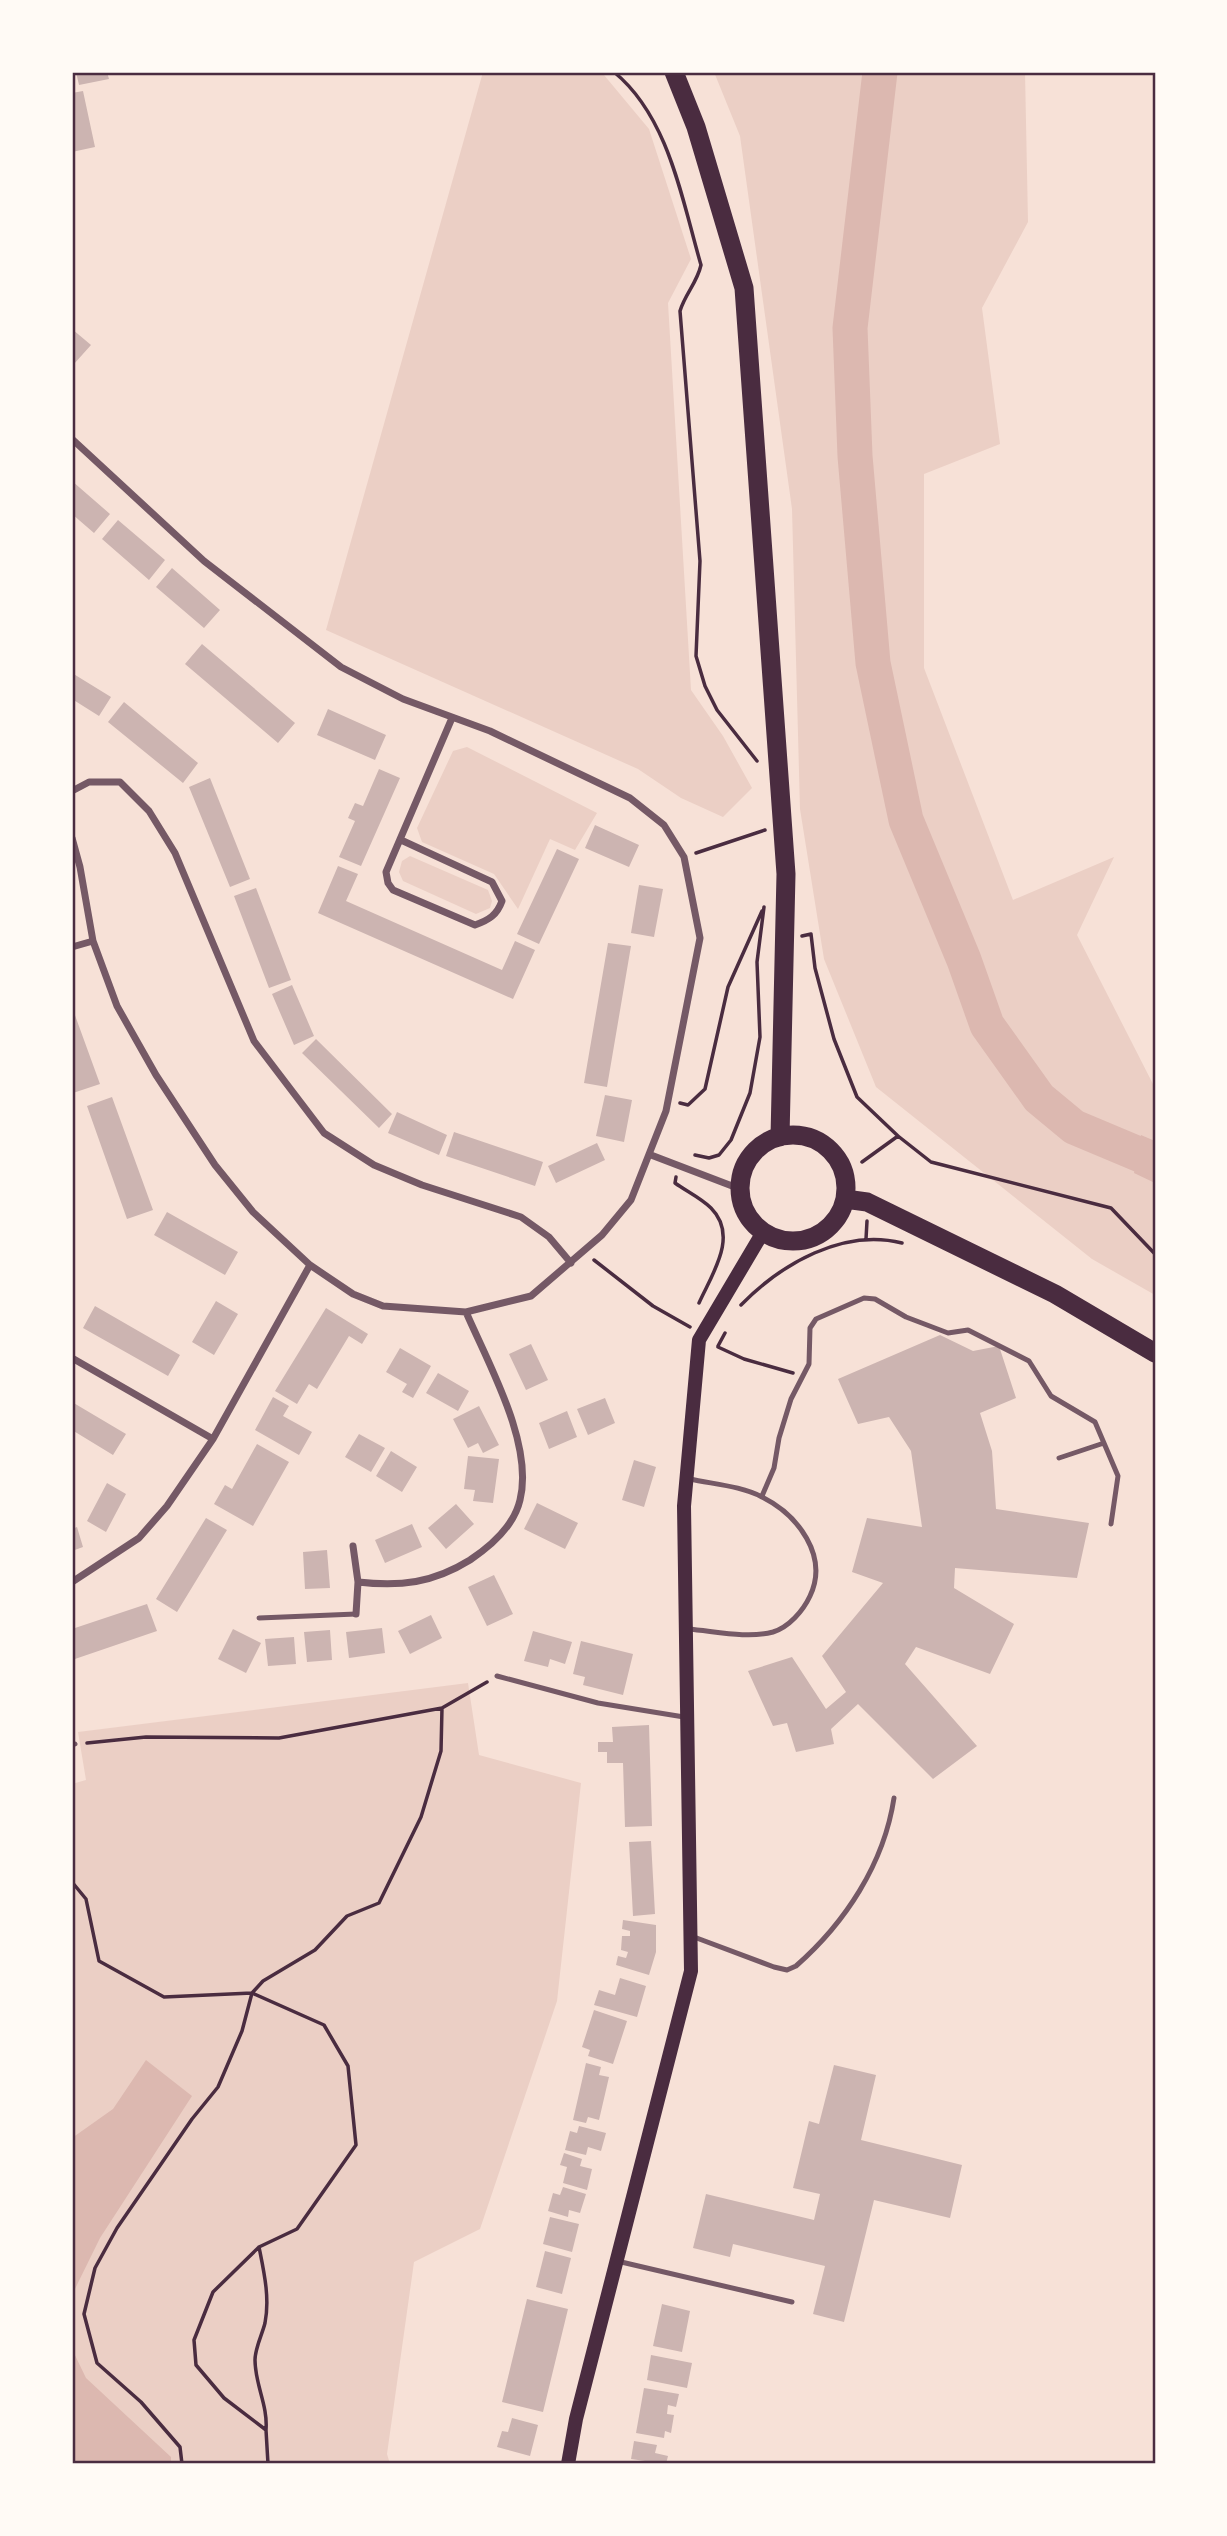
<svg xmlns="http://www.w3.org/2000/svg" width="1227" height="2536" font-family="'Roboto Condensed',sans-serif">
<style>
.green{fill:#ebcfc5}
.water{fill:#dcb8b0}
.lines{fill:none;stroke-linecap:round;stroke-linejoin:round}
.river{stroke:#dcb8b0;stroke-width:35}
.building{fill:#ccb4b1}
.path{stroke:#4a2c40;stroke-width:3.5}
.service{stroke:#755966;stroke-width:5}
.minor{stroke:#755966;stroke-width:7}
.secondary{stroke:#4a2c40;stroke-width:14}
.trunk{stroke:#4a2c40;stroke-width:19}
.neatline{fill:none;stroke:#4a2c40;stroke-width:2.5}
</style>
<rect width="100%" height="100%" fill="#f7e1d7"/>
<path class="green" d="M483,72h115l6,3 45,54 42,130 -23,44 23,387 32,46 29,52 -29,29 -42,-19 -43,-29 -312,-139z
M714,72h311l3,150 -46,86 18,136 -76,30v194l89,232 101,-43 -37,78 78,153v207l-63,-36 -216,-172 -52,-128 -24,-150 -8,-300 -52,-373z
M467,747l130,66 -22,37 -25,-11 -32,70 -24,-35 -72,-32 -5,-14 36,-77z
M410,856l78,34 4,11 -2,7 -14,6 -73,-33 -4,-9 3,-11z
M468,1683l11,72 102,28 -24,218 -77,228 -66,33 -27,192 3,10h-318v-680l14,-4 -8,-48z"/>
<path class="water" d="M1141,1135l14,6v42l-21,-10z
M146,2060l46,36 -92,142 -28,57v-157l41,-29z
M72,2349l14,29 85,79v7h-99z"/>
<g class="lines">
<path class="river" d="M880,72l-30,256 5,128 18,207 33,157 58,140 23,65 52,73 35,29 81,34"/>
</g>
<path class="building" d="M76,72h31l2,7 -30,6z
M83,91l12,56 -23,5v-59z
M72,329l19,16 -17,19 -2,-2z
M72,481l38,33 -16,19 -22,-19z
M118,520l47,40 -16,20 -47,-41z
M172,568l48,42 -16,18 -48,-41z
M202,644l93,79 -17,20 -93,-79z
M72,673l39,24 -12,19 -27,-17z
M124,702l74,61 -15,20 -75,-61z
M328,709l58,26 -11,25 -58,-25z
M379,769l21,9 -39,88 -22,-9 16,-36 -7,-3 7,-15 8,3z
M210,778l40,101 -20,8 -41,-100z
M595,825l44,20 -10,22 -44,-19z
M557,849l22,10 -40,85 -22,-10z
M338,866l20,8 -12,27 156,69 13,-29 20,9 -22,49 -195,-86z
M639,885l24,4 -9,48 -23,-4z
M256,888l35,92 -22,8 -35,-92z
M608,943l23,3 -24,141 -23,-4z
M292,985l22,51 -20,9 -22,-51z
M72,1007l28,77 -27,9 -1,-2z
M316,1039l76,75 -13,14 -77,-75z
M605,1095l27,5 -8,42 -28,-6z
M112,1097l41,113 -26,9 -40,-113z
M397,1112l50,23 -8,20 -51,-22z
M454,1132l89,30 -8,24 -89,-30z
M597,1143l8,17 -49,23 -8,-17z
M167,1212l71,40 -13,23 -71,-40z
M216,1301l22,13 -24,41 -22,-13z
M95,1306l85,49 -12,21 -85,-48z
M326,1308l42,26 -6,10 -13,-8 -32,53 -8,-5 -12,20 -22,-13z
M940,1335l33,16 26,-5 17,52 -36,15 12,38 4,58 93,14 -12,55 -122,-10 -1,20 60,36 -24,50 -74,-27 -11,17 72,82 -44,33 -75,-75 -27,25 3,15 -38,8 -9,-29 -14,3 -25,-55 44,-14 34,52 20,-17 -24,-36 61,-73 -31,-11 15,-54 55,9 -11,-76 -22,-34 -31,7 -20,-45z
M531,1344l17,36 -22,10 -17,-36z
M400,1348l31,18 -18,32 -11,-6 5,-8 -21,-12z
M438,1373l31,18 -11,20 -32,-18z
M273,1397l16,9 -6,10 29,16 -13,23 -44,-25z
M605,1398l10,25 -27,12 -11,-26z
M72,1402l54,32 -13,21 -41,-25z
M479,1406l20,39 -16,8 -5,-10 -10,5 -15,-29z
M567,1411l10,26 -28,12 -10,-26z
M359,1434l26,14 -14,24 -26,-15z
M257,1444l32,18 -36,64 -39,-22 11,-19 7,4z
M391,1451l26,16 -15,25 -26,-16z
M468,1456l31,3 -6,44 -20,-2 2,-11 -11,-1z
M634,1460l22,7 -12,40 -22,-7z
M107,1483l19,11 -20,38 -19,-11z
M537,1503l41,20 -13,26 -41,-20z
M456,1504l18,20 -28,25 -18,-21z
M206,1518l21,12 -50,82 -21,-13z
M412,1524l10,23 -37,16 -10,-23z
M77,1527l6,20 -11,4v-22z
M327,1550l3,38 -25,1 -2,-37z
M494,1575l19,39 -26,12 -19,-39z
M147,1604l10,27 -85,29v-31z
M431,1615l11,23 -32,16 -12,-23z
M382,1628l3,25 -36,5 -3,-26z
M233,1629l28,14 -15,30 -28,-14z
M330,1630l2,30 -25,2 -3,-30z
M533,1631l39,11 -7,22 -15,-5 -2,8 -24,-6z
M294,1637l2,27 -28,2 -3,-27z
M581,1641l52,13 -10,41 -40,-10 2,-8 -12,-3z
M649,1725l3,101 -27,1 -2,-64h-16v-11h-9v-10h15l-1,-15z
M651,1841l4,73 -22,2 -4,-74z
M623,1920l33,5v27l-7,23 -33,-10 2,-9 8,2 2,-6 -7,-2 1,-14h8v-5l-8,-2z
M620,1978l26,8 -9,31 -43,-12 5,-15 16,5z
M594,2010l33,11 -14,43 -25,-8 2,-6 -8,-3z
M586,2063l15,4 -2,8 10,2 -10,43 -11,-3 -2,6 -13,-3z
M834,2065l42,10 -15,65 101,25 -12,53 -76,-18 -30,122 -31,-8 12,-48 -92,-22 -3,13 -37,-9 13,-54 108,26 6,-26 -27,-6 16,-67 10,3z
M579,2126l27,7 -5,18 -13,-4 -2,8 -21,-5 5,-19 7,2z
M564,2153l18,6 -2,7 12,3 -5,21 -24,-7 4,-16 -7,-2z
M563,2187l23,7 -6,19 -11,-3 -1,7 -20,-6 5,-18 7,2z
M550,2217l29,7 -7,28 -29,-8z
M545,2251l26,7 -9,36 -26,-7z
M527,2299l41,10 -25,103 -41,-10z
M662,2304l28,7 -8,41 -29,-6z
M651,2355l41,8 -5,25 -40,-8z
M644,2388l35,6 -3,13 -8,-2 -1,9 7,1 -3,18 -6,-2 -1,7 -28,-5z
M512,2418l26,7 -8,31 -33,-9 5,-16 6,1z
M634,2441l23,4 -2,8 13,3 -2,8 -35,-5z"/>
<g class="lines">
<path class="path" d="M614,72c55,45 68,128 87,193 -4,18 -16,29 -21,46l20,250 -4,95 9,30 12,24 40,51
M696,853l69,-23
M802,936l9,-2 4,34 19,71 23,58 41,39
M680,1103l8,2 17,-16 23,-102 34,-76
M695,1155l14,3 10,-3 12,-15 19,-47 10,-56 -3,-75 7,-55
M862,1162l36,-26 33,26 180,46 44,46
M676,1177l-1,6c11,8 26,15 36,25 28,28 1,66 -12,95
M866,1239l1,-18
M594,1260l59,46 37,21
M741,1305c40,-41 102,-77 161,-62
M718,1346l7,-13
M718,1347l26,12 49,14
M87,1743l59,-6 133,1 163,-30
M72,1882l14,17 13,62 65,36 88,-4 72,32 24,41 8,79 -59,84 -38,18 -46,45 -19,48 2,25 28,33 42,32 2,34
M259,2247c5,25 11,51 6,76 -3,12 -10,25 -10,37 0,25 13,45 11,70
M182,2464l-2,-17 -39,-45 -44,-39 -13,-49 11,-46 22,-40 75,-109 26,-32 24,-56 10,-38 11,-12 52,-31 32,-34 32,-13 42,-86 20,-66 1,-43 45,-26"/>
<path class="service" d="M1059,1458l45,-15
M762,1496l12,-28 5,-30 12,-39 18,-35 1,-36 6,-9 48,-21 11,1 31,18 42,16 20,-3 61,31 22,35 44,26 23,54 -7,48
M259,1618l97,-4
M688,1629c26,2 59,10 85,3 16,-5 30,-21 37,-36 19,-40 -12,-81 -48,-99 -20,-11 -50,-13 -72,-18
M497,1676l101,27 86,14
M72,1745l3,-1
M694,1937l80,30 13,3 9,-4c49,-43 88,-102 98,-168
M617,2261l175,41"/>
<path class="minor" d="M72,439l132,122 137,106 62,32 87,32 140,67 34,27 20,32 16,81 -34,173 -35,89 -29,35 -71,61 -65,16 -83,-6 -30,-12 -43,-29 -57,-53 -38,-47 -59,-90 -39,-69 -24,-65 -13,-74 -8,-29
M72,791l17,-9h31l29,29 26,42 79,188 70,92 50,32 48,20 99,32 28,20 22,26
M401,840l91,42 10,19c-5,14 -13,19 -27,24l-82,-35 -5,-7 -2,-11 66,-154
M72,947l21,-6
M651,1155l89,34
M72,1358l141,81
M353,1546l5,36 -2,32
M72,1582l67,-44 28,-32 46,-67 97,-174
M358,1582c42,5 75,1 112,-22 21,-14 44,-34 50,-60 14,-56 -32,-137 -54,-188"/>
<path class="secondary" d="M568,2464l8,-45 115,-448 -7,-465 15,-166 64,-108"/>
<path class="trunk" d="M674,72l22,55 48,161 42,586 -6,263
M740 1188a53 53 0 1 1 106 0a53 53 0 1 1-106 0Z
M845,1199l22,3 188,92 100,59"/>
</g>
<rect width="1227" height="2536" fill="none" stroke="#fffaf5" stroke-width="147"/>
<rect x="74" y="74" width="1080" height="2388" class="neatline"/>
</svg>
